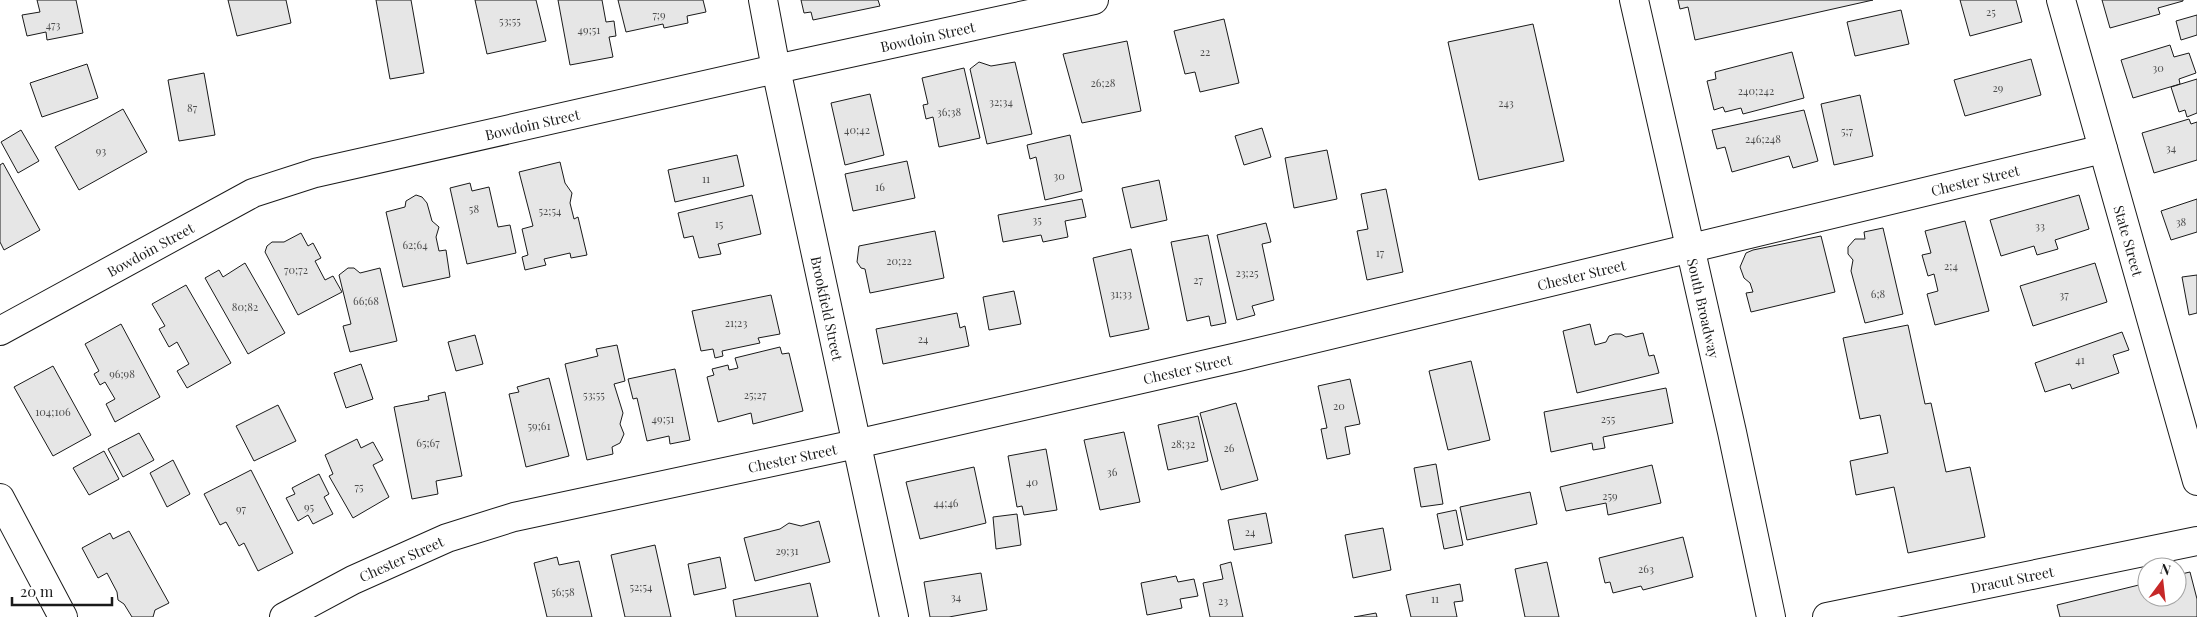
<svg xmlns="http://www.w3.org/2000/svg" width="2197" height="617" font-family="'Playfair Display',serif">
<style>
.building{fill:#e6e6e6;stroke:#1a1a1a}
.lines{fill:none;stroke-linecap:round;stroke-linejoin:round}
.minor-casing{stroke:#1a1a1a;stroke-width:30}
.major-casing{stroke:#1a1a1a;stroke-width:30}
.minor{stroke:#fff;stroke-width:28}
.major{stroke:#fff;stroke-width:28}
.labels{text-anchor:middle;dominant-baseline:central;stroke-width:4;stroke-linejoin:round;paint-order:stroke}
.number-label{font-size:11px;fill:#4d4d4d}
.street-label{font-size:14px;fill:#1a1a1a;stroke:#fff}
</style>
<rect width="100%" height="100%" fill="#fff"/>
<path class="building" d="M37,0h39l7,33 -36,7 -1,-8 -19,4 -5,-21 18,-3z
M228,0h58l5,23 -54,13z
M376,0h35l13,73 -34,6z
M475,0h61l10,41 -59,13z
M558,0h44l4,22 8,-1 2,15 -7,1 4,20 -43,8z
M618,0h85l3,12 -19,4 1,7 -24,5 -1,-4 -37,8z
M801,0h77l2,6 -67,14 -2,-8 -7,1z
M1678,0h195l-178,40 -7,-33 -8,2z
M1960,0h56l6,22 -52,14z
M2102,0h81v1l-25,7 2,6 -50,14z
M1901,10l8,34 -54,12 -8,-34z
M2197,15v20l-16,5 -5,-19z
M1224,19l15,64 -39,9 -5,-20 -10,2 -11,-43z
M1533,24l31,137 -85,19 -31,-138z
M1127,41l14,70 -59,12 -19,-69z
M2170,45l4,12 15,-4 7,20 -17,6 1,5 -47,14 -12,-38z
M1792,52l12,46 -61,16 -2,-6 -16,4 -2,-5 -9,3 -7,-29 9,-2 -1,-7z
M2031,59l10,36 -76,21 -11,-36z
M979,62l12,4 24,-4 17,72 -45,10 -17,-75z
M87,64l11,34 -56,19 -12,-34z
M964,68l16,70 -41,9 -6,-30 -7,2 -3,-14 5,-1 -6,-26z
M204,73l11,62 -36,6 -11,-61z
M2197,79v34l-10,4 -2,-7 -6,2 -8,-25z
M870,94l14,61 -39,10 -14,-62z
M1860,95l13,61 -39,9 -13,-61z
M123,109l24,43 -68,38 -24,-43z
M1804,110l14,51 -25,7 -4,-12 -57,16 -7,-25 -8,2 -5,-19z
M2189,119l2,5 6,-2v38l-43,13 -12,-40z
M1262,128l9,29 -27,8 -9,-29z
M21,130l18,31 -21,12 -17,-31z
M1070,135l12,56 -37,9 -9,-43 -6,2 -3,-14z
M1327,150l10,49 -43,9 -9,-50z
M737,155l7,31 -69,16 -7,-32z
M907,161l8,37 -62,13 -8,-37z
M560,162l5,21 7,10 -2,10 4,16 4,-2 9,38 -16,3 -1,-5 -26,6 2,6 -21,5 -3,-13 6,-2 -6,-26 11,-3 -14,-54z
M3,163l37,67 -36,20 -4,-8v-77z
M1159,180l8,40 -36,8 -9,-40z
M470,183l2,8 17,-4 9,40 12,-2 6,28 -49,11 -17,-76z
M1386,189l17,83 -36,8 -10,-49 11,-2 -7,-35z
M416,195l6,2 5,6 5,18 7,6 -3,10 3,14 7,-1 4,27 -47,10 -17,-75 19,-5 1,-6z
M752,195l9,39 -43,10 3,10 -22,4 -6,-22 -9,2 -6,-25z
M2079,195l10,34 -34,11 3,9 -21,6 -3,-9 -33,10 -11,-36z
M1082,199l4,18 -21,4 3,16 -25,5 -2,-7 -38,7 -5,-27z
M2197,199v33l-26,8 -10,-29z
M1965,221l24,90 -54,14 -8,-31 11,-3 -4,-17 -6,2 -6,-21 9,-2 -6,-22z
M1266,223l5,19 -9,2 12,56 -22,6 3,9 -18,5 -20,-85z
M1883,228l20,86 -38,9 -14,-52 2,-11 -5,-6v-7l7,-8h10l-1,-7z
M935,231l9,47 -74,15 -5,-24 -4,-1 -4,-6 2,-16z
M301,233l7,13 5,-3 8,15 -6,3 10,19 8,-4 9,16 -44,23 -33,-63 2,-6 5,-4h12z
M1208,235l18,88 -15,3 -2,-10 -22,5 -16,-79z
M1821,236l14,56 -84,20 -5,-19 7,-1 -3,-9 -6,-5 -4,-11 6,-14 7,-3z
M1131,249l18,80 -39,8 -17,-79z
M245,263l40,70 -37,21 -43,-76 14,-8 4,7z
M2095,263l12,39 -74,24 -13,-40z
M348,268h6l6,5 20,-5 17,73 -47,11 -7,-26 8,-2 -12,-49z
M2197,275v38l-8,2 -7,-38z
M186,285l45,78 -44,25 -10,-17 12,-7 -12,-22 -8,5 -10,-18 6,-3 -13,-22z
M1014,291l7,33 -32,6 -6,-33z
M771,295l9,39 -22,4 2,5 -38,8 1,5 -8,2 -2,-9 -12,2 -9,-40z
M957,313l3,15 5,-2 4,20 -86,18 -7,-35z
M121,324l39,73 -45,25 -9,-18 9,-5 -10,-17 -5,3 -6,-11 5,-3 -14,-27z
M1590,324l5,21 11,-3 3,-6 6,-2h6l5,3 17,-4 6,23 5,-1 5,18 -82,20 -14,-62z
M1908,325l17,79 6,-1 15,69 24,-5 15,70 -77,16 -14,-66 -38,8 -6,-34 38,-8 -8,-38 -20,4 -17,-81z
M2122,332l7,18 -16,5 6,18 -47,16 -2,-5 -25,8 -10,-29z
M475,335l8,29 -27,7 -8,-29z
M617,345l8,36 -11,3 9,29 -3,11 4,10 -4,9 -8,4 1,7 -26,6 -22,-96 33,-8 -2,-7z
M780,347l2,7 7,-1 14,58 -50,13 -2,-11 -33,9 -11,-45 7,-2 -2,-6 16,-4 1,5 9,-2 -3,-10z
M1471,361l19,79 -42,10 -19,-79z
M361,364l12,35 -27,9 -12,-35z
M53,366l38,69 -38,21 -39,-69z
M675,369l15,71 -20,4 -1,-8 -22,5 -10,-43 -4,1 -5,-20z
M549,378l20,78 -43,11 -17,-73 10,-2 -2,-5z
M1350,379l10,45 -15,3 5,27 -23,5 -6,-30 6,-1 -9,-42z
M1666,388l7,35 -70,14 2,11 -12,2 -1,-7 -41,9 -7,-40z
M445,392l17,84 -26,5 2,13 -26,5 -18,-92 35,-7 -1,-4z
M1236,403l22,77 -37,10 -21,-77z
M278,405l18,36 -42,20 -18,-35z
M1198,416l10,45 -40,9 -10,-45z
M1124,432l16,70 -40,8 -16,-70z
M139,433l15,27 -31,17 -15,-28z
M357,439l4,9 12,-6 10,18 -10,5 16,32 -36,21 -24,-42 4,-2 -8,-19z
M1046,449l11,61 -33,5 -2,-9 -5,1 -9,-51z
M104,451l15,28 -30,16 -16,-27z
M173,460l17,34 -23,13 -17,-34z
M1436,464l7,40 -22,3 -7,-39z
M1652,465l9,38 -53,12 -2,-12 -40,8 -6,-24z
M974,467l12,56 -66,16 -14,-57z
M251,470l42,83 -35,18 -14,-28 -5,3 -13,-24 -6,3 -16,-31z
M319,474l10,20 -5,3 9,17 -20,10 -5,-9 -10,6 -12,-23 9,-4 -3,-6z
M1530,492l7,32 -70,16 -7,-33z
M1456,510l7,35 -19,4 -7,-35z
M1266,513l6,30 -38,7 -6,-30z
M1017,514l4,31 -25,4 -3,-32z
M819,521l11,41 -75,19 -11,-43 36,-9 9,-6 12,3z
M1383,528l8,42 -38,8 -8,-43z
M129,531l40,72 -14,7 -2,7h-21l-8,-13 -6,-4 -1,-8 -10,-19 -9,5 -16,-30 28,-15 3,6z
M1683,537l10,40 -50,13 -2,-4 -28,7 -3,-11 -5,1 -6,-25z
M655,545l16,72h-46l-14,-62z
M557,557l2,8 20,-4 13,56h-45l-13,-54z
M720,557l6,31 -32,7 -6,-31z
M1231,562l12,55h-33l-7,-34 20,-4 -3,-14z
M1547,562l12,55h-34l-10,-48z
M2190,572l7,27v18h-137l-3,-12 90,-22v14h30v-22z
M981,573l6,37 -38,7h-19l-6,-35z
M1176,576l2,6 16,-3 4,17 -18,3 2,9 -35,7 -6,-32z
M810,583l8,34h-82l-3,-17z
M1460,584l3,17 -9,1 3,15h-46l-5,-22z
M1376,613l1,4h-23z"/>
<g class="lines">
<g class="minor-casing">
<g id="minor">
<path id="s1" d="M763,0l13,69 118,548"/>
<path id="s2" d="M2061,0l136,481"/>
<path id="s3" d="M0,331l253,-138 62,-20 461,-104 318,-69"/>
<path d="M0,498l63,119"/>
<path id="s4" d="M284,617l69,-37 94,-42 67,-21 342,-73 382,-87 865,-208"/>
<path id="s5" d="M1827,617l370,-76"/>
</g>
</g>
<g class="major-casing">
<g id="major">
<path id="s6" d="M1634,0l98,432 39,185"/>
</g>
</g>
<use href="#minor" class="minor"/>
<use href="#major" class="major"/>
</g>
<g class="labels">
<g class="number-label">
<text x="1991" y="11">25</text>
<text x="659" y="14">7;9</text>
<text x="510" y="20">53;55</text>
<text x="53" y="24">473</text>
<text x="589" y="29">49;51</text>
<text x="1205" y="51">22</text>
<text x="2158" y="67">30</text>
<text x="1103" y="82">26;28</text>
<text x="1998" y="87">29</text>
<text x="1756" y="90">240;242</text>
<text x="1001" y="101">32;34</text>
<text x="1506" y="102">243</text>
<text x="192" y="107">87</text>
<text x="949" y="111">36;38</text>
<text x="857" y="129">40;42</text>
<text x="1847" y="130">5;7</text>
<text x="1763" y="138">246;248</text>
<text x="2171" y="147">34</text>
<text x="101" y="150">93</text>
<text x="1059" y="175">30</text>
<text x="706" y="178">11</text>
<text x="880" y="186">16</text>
<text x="474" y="208">58</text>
<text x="550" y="210">52;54</text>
<text x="1037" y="219">35</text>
<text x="2181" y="221">38</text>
<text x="719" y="223">15</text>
<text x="2040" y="225">33</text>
<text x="415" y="244">62;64</text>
<text x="1380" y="252">17</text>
<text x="899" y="260">20;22</text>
<text x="1951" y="265">2;4</text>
<text x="296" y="269">70;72</text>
<text x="1247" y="272">23;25</text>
<text x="1198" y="279">27</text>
<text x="1121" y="293">31;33</text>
<text x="1878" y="293">6;8</text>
<text x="2064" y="294">37</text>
<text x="366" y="300">66;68</text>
<text x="245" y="306">80;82</text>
<text x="736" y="322">21;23</text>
<text x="923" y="338">24</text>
<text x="2080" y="359">41</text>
<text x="122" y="373">96;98</text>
<text x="594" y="394">53;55</text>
<text x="755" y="394">25;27</text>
<text x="1339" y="405">20</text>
<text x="53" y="411">104;106</text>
<text x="663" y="418">49;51</text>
<text x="1608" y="418">255</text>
<text x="539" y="425">59;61</text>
<text x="428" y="442">65;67</text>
<text x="1183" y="443">28;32</text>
<text x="1229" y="447">26</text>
<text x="1112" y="471">36</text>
<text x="1032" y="481">40</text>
<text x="359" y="486">75</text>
<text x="1610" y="495">259</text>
<text x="946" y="502">44;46</text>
<text x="309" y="506">95</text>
<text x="241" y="508">97</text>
<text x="1250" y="531">24</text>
<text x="787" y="550">29;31</text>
<text x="1646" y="568">263</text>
<text x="641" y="586">52;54</text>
<text x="563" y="591">56;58</text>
<text x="956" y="596">34</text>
<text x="1435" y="598">11</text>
<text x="1223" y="600">23</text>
</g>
<g class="street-label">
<text stroke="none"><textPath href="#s3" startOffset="981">Bowdoin Street</textPath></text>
<text stroke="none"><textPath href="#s3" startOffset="576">Bowdoin Street</textPath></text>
<text stroke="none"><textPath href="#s4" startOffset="1751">Chester Street</textPath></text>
<text stroke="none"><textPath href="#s2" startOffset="250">State Street</textPath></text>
<text stroke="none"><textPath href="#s3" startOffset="171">Bowdoin Street</textPath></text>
<text stroke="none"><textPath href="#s4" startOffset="1346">Chester Street</textPath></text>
<text stroke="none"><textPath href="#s6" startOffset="316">South Broadway</textPath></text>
<text stroke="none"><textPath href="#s1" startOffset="315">Brookfield Street</textPath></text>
<text stroke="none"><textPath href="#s4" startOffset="941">Chester Street</textPath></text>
<text stroke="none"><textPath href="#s4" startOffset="536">Chester Street</textPath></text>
<text stroke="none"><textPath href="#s4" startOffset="131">Chester Street</textPath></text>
<text stroke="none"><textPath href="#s5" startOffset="189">Dracut Street</textPath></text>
</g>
</g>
<g transform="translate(2162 582) rotate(15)"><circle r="24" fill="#ffffff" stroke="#a3a3a3"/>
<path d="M0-4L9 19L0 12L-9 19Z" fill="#c62828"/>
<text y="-8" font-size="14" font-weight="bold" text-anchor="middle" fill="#1a1a1a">N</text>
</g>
<path d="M12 597v8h100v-8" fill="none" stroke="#1a1a1a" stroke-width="2.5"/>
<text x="20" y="597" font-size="15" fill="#1a1a1a" stroke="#ffffff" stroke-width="4" paint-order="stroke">20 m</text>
</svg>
